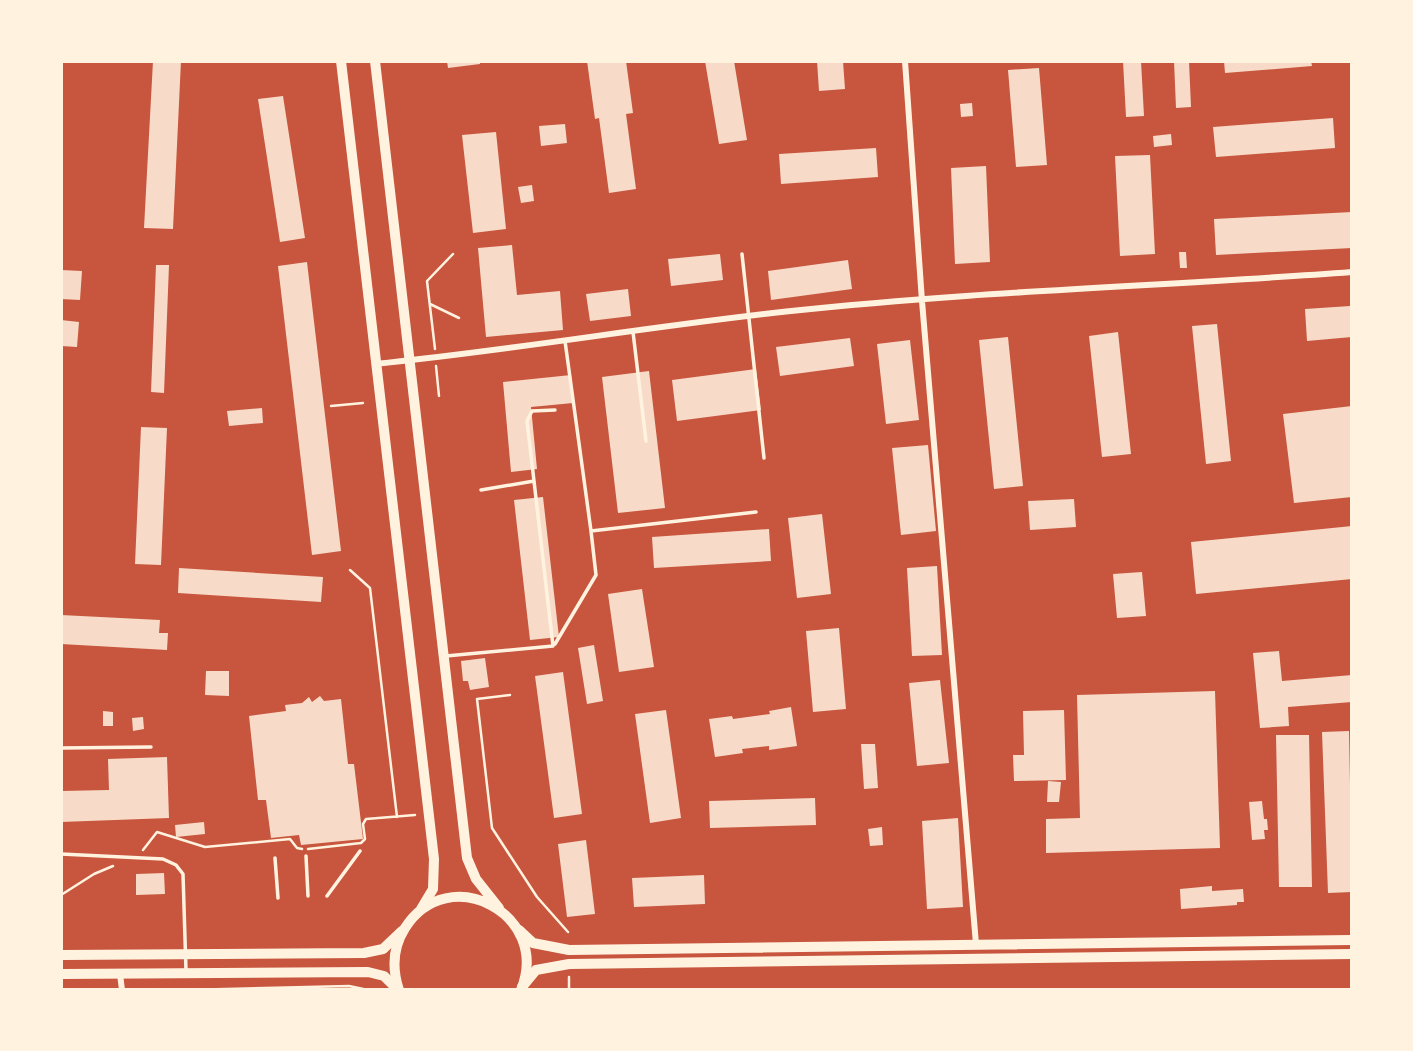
<svg xmlns="http://www.w3.org/2000/svg" width="1413" height="1051" font-family="Ubuntu,sans-serif">
<style>
.building{fill:#f7dbc8}
.lines{fill:none;stroke-linecap:round;stroke-linejoin:round}
.path{stroke:#fff3e0;stroke-width:2.5}
.service{stroke:#fff3e0;stroke-width:3.5}
.minor{stroke:#fff3e0;stroke-width:6}
.primary{stroke:#fff3e0;stroke-width:10}
.trunk{stroke:#fff3e0;stroke-width:10}
</style>
<rect width="100%" height="100%" fill="#c8553d"/>
<path class="building" d="M153,61h28l-8,168 -29,-1z
M447,61h33v3l-32,4z
M587,61h39l7,52 -7,1 10,75 -27,4 -10,-75 -4,1z
M705,61h29l13,79 -28,4z
M817,61h26l2,28 -26,2z
M1123,61h18l3,55 -18,1z
M1174,61h15l2,46 -15,1z
M1224,61h87l1,5 -87,7z
M1039,68l8,97 -31,2 -8,-97z
M283,96l22,142 -25,4 -22,-143z
M972,103l1,13 -12,1 -1,-13z
M1333,118l2,30 -119,9 -3,-30z
M565,124l2,19 -26,3 -2,-20z
M496,132l10,97 -33,4 -11,-98z
M1171,134l1,11 -18,2 -1,-11z
M876,148l2,29 -97,7 -2,-30z
M1150,155l5,99 -35,2 -5,-100z
M986,166l4,96 -35,2 -4,-96z
M532,185l2,16 -13,2 -3,-16z
M1352,212v36l-136,7 -2,-36z
M512,245l5,50 43,-4 3,39 -77,7 -8,-89z
M1179,252h7l1,16h-7z
M720,254l3,26 -52,6 -3,-27z
M848,260l4,29 -81,11 -3,-29z
M307,262l34,289 -29,4 -34,-289z
M156,265h13l-5,128 -13,-1z
M61,270l21,1 -2,29 -19,-1z
M628,289l3,27 -41,5 -4,-27z
M1350,306l2,31 -45,4 -2,-32z
M61,320l18,2 -2,25 -16,-1z
M1217,324l14,137 -25,3 -14,-138z
M1118,332l13,122 -29,3 -13,-121z
M1008,337l15,149 -29,3 -15,-149z
M850,338l4,28 -74,10 -4,-29z
M910,340l9,80 -33,4 -9,-80z
M756,369l5,41 -84,11 -5,-41z
M649,371l16,137 -47,5 -16,-136z
M571,375l2,28 -42,4 6,62 -26,3 -8,-90z
M1352,406v91l-58,6 -11,-89z
M262,408l1,15 -34,3 -2,-15z
M141,427l26,1 -6,137 -26,-1z
M928,445l8,86 -35,4 -9,-87z
M543,497l16,140 -29,3 -16,-140z
M1074,499l2,28 -46,3 -2,-29z
M822,514l9,80 -34,4 -9,-80z
M1352,526v53l-156,15 -5,-52z
M769,529l2,32 -117,7 -2,-31z
M937,566l5,89 -30,1 -5,-88z
M179,568l144,9 -2,25 -143,-9z
M1142,572l4,44 -29,2 -4,-44z
M642,589l12,78 -35,5 -11,-78z
M61,615l99,5 -1,13h9l-1,17 -106,-6z
M839,628l7,81 -33,3 -7,-81z
M594,645l9,56 -16,3 -9,-56z
M1279,651l3,30 70,-6v27l-64,5 1,19 -29,2 -7,-75z
M485,658l4,29 -19,3 -2,-9h-5l-2,-20z
M206,671h23v25l-24,-1z
M563,672l19,142 -28,4 -19,-142z
M940,680l9,83 -32,3 -8,-83z
M1215,691l5,157 -174,5v-34l34,-1 -3,-123z
M320,696l4,5 17,-2 7,65h6l9,75 -62,6 -2,-10 -28,3 -5,-38h-8l-9,-84 37,-5 -1,-6 17,-2 7,-6 3,5z
M791,707l6,39 -28,4v-4l-27,3 1,4 -28,4 -6,-38 23,-3 1,3 37,-5 -1,-3z
M666,710l15,108 -31,5 -15,-109z
M1064,710l2,70 -52,1 -1,-26h11l-1,-44z
M103,711l10,1v14h-10z
M143,717l1,12 -11,2 -1,-13z
M1349,731l3,161 -24,1 -6,-161z
M1276,735h33l3,152h-33z
M861,744h14l3,44 -14,1z
M167,757l2,61 -108,4v-31l48,-1 -1,-31z
M1048,781l13,1 -2,20h-12z
M815,798l1,27 -106,3 -1,-27z
M1262,801l2,18h3l1,11h-4l1,9 -13,1 -3,-38z
M958,818l5,89 -36,2 -5,-88z
M204,822l1,12 -29,3 -1,-12z
M882,827l1,18 -13,1 -2,-17z
M586,840l9,74 -28,3 -9,-73z
M164,873l1,21 -29,1v-21z
M704,875l1,29 -71,3 -2,-29z
M1212,886v5l31,-2 1,13h-7v3l-56,4 -1,-20z"/>
<g class="lines">
<path class="path" d="M430,304l29,14
M435,349l-8,-68 26,-27
M436,366l3,30
M331,406l32,-3
M350,570l20,18 27,229
M510,695l-33,4 15,129 45,69 31,35
M308,849l53,-6 4,-4 -2,-15 3,-5 49,-4
M143,850l14,-18 48,15 85,-8 7,9 5,1
M61,895l33,-21 19,-8
M185,990l164,-4 19,4
M569,990v-13"/>
<path class="service" d="M742,254l22,204
M633,332l13,109
M565,341l26,190 165,-19
M481,490l53,-9 -7,-60 5,-10 23,-1
M555,644l41,-69 -5,-44
M446,656l107,-10 -19,-165
M61,748l90,-1
M61,854l102,5 13,6 7,9 3,97
M306,856l2,40
M275,858l3,40
M327,896l33,-45"/>
<path class="minor" d="M905,61l17,240 54,643
M375,364c139,-14 277,-38 416,-53 186,-20 374,-25 561,-39
M120,974l2,16"/>
<path class="primary" d="M519,930l14,13 36,7 783,-10
M61,955l303,-2 19,-4 19,-18
M61,974l307,-2 16,4 14,14
M522,987l14,-17 33,-6 783,-10"/>
<path class="trunk" d="M341,61l93,798 -1,30 -12,20
M375,61l92,797 9,21 23,29
M399,990c-7,-21 -6,-43 6,-62 43,-68 147,-14 116,62"/>
</g>
<rect width="1413" height="1051" fill="none" stroke="#fff3e0" stroke-width="126"/>
</svg>
